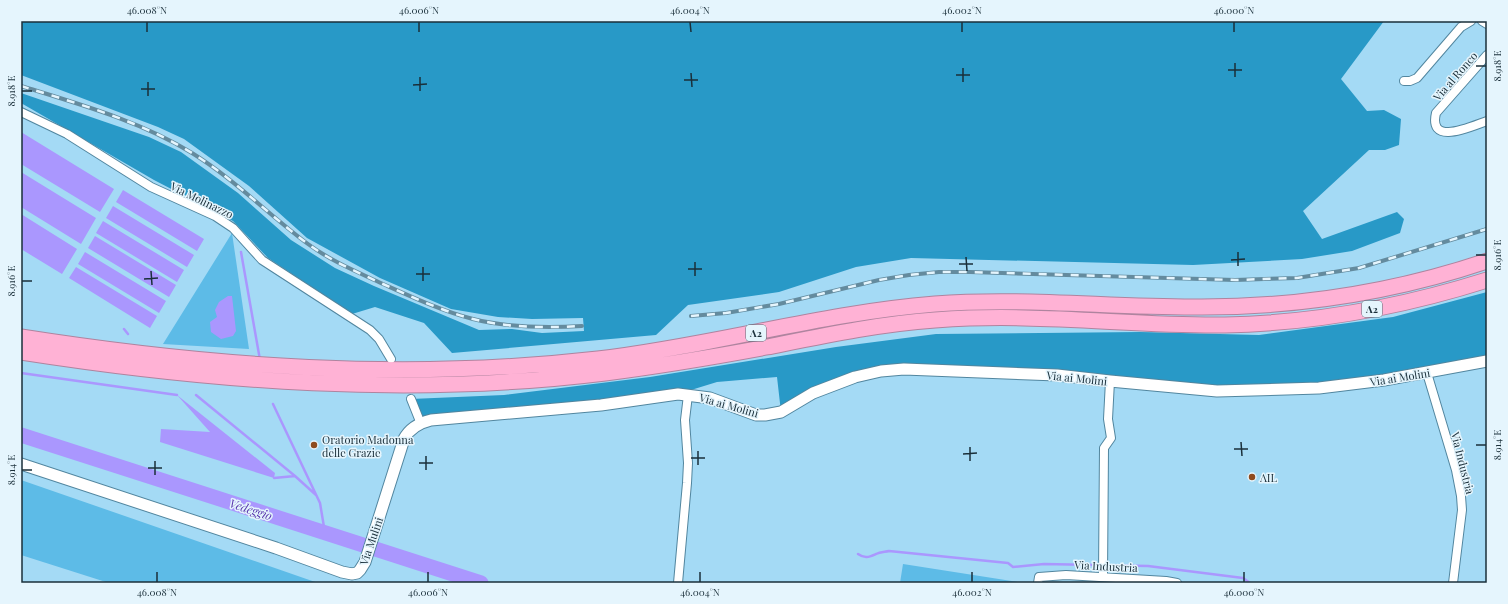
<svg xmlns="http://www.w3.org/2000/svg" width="1508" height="604" font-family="'Playfair Display',serif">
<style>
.green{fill:#5dbbe7}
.forest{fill:#2899c7}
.water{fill:#aa97fe}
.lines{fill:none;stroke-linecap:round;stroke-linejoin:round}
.stream{stroke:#aa97fe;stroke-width:2.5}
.river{stroke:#aa97fe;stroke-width:15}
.street-casing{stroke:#52869f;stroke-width:10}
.secondary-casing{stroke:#52869f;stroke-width:13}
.highway-casing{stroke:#af849f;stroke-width:17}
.street{stroke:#fff;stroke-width:8}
.secondary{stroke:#fff;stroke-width:11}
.highway{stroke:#ffb2d5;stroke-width:15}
.rail-casing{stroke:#648b9e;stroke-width:4}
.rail{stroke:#e5f5fd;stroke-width:2.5;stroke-dasharray:8;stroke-linecap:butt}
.ticks{fill:none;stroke:#1a2f3a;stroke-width:1.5}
.poi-dot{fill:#8f4b1e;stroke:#e5f5fd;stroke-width:1.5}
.labels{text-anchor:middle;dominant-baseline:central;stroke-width:3;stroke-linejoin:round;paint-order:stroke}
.shield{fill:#e5f5fd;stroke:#576a74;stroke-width:1}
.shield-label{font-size:10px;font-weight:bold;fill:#1a2f3a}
.street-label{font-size:11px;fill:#1a2f3a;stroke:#e5f5fd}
.poi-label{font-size:11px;fill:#1a2f3a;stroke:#e5f5fd;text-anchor:start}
.water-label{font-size:12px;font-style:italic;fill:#5a38ae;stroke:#e5f5fd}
.neatline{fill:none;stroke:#1a2f3a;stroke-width:1.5}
.ticks-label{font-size:10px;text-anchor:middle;fill:#1a2f3a}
</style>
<rect width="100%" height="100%" fill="#a4daf5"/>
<path class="green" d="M232,233l17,116 -86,-5z
M21,480l297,103h-209l-88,-28z
M903,564l121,19h-124z"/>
<path class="forest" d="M21,21h1363l-43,58 26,32 17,-1 17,9 -2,26 -14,5h-16l-66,61 19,28 75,-27 7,7 -4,14 -48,18 -50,8 -109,6 -282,-7 -55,9 -77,25 -91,13 -32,30 -204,18 -28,-30 -49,-16 -23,7 -84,-56 -35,-37 -79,-41 -133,-77v-10l128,44 32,15 57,41 53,47 44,28 39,18 105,44 33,-1 30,4 42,-2 -1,-13 -51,1 -34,-2 -47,-8 -71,-31 -73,-40 -58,-52 -65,-47 -26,-12 -137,-52z
M1487,292v69l-103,19 -167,11 -313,-22 -49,8 -74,35 -4,-35 -60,5 -39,12 -257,30 -10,-25 93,-4 146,-18 186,-30 100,-13 204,-2 119,3 134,-18z"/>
<path class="water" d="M21,132l93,57 -14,23 -79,-48z
M21,172l75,46 -15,26 -60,-37z
M123,190l81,49 -7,12 -81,-49z
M113,206l81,49 -7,12 -81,-49z
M21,214l56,35 -15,25 -41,-25z
M103,221l81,49 -7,12 -81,-49z
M95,236l81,49 -7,12 -81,-49z
M85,252l81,49 -7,12 -81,-49z
M76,267l81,49 -7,12 -81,-50z
M228,296h4l4,35 -3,5 -12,3 -10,-7 -1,-10 7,-5 -2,-7 4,-8z
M177,395l98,78 -1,5 -114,-36 1,-13 49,3z"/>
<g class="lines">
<path class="stream" d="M241,252l19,108
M124,329l4,5
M21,373l156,22
M196,395l99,81 21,19
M273,404l47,99 5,30
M274,478l21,-2
M858,554c7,5 11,3 18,0 4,-2 9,-2 13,-3l119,12 5,4 31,-3 104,2 95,12 7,5"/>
<path class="river" d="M21,435l460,148"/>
<g class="street-casing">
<path id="street" d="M1482,21l5,3
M1487,55l-51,58c-8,34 36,13 51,8
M1404,81h6l7,-3 44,-51 10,-6
M21,112l46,22 84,53 64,29 18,12 29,32 108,70 9,9 12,20
M1427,373l29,97 5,26 1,14 -9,73
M411,399l10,25
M1103,576l1,-128 7,-10 -3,-19 2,-38
M678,583l9,-100 1,-20 -3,-43 3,-25
M1038,583l1,-6 27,-2 100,6 11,2"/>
</g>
<g class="secondary-casing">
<path id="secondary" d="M21,464l255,84 66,24 10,2 5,-1 3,-3 5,-8 39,-123c5,-10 15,-16 27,-19l170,-15 77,-11 32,4 46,17h9l16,-3 32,-19 42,-16 26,-6 23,-2 153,6 53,6 107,10 102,-3 65,-8 103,-19"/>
</g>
<g class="highway-casing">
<path id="highway" d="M21,337c191,30 384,44 577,22 113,-13 223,-46 337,-55 89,-7 178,4 267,3 97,0 193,-15 285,-46
M21,352c193,30 390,45 584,21 54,-7 108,-16 162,-26 55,-11 111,-23 168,-27 30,-2 60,-3 89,-2 67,1 134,8 201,7 89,-2 177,-18 262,-45"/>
</g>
<use href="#street" class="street"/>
<use href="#secondary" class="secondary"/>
<use href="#highway" class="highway"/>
<g class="rail-casing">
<path id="rail" d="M21,86c58,18 119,35 171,67 42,26 77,62 116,91 23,17 49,28 75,40 29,13 59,27 90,35 36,9 73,9 109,7
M691,316l35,-3 53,-9 100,-24 30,-5 30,-3h31l265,8 62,-2 62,-10 128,-39"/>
</g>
<use href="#rail" class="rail"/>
</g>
<path class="ticks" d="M147,22v10M419,22v10M690,22l1,10M962,22v10M1234,22v10M1235,63v14M1476,66h10M963,68v14M1228,70h14M691,73l1,14M956,75h14M420,77v14M684,80h14M148,82v14M413,85l14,-1M141,89h14M22,91h10M1238,252v14M1476,255h10M966,257l1,14M1231,260l14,-1M695,262v14M959,264h14M423,267v14M688,269h14M151,271l1,14M416,274h14M144,279l14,-1M22,281h10M1241,442l1,14M1476,445h10M970,447v14M1234,449h14M698,451v14M963,454l14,-1M426,456v14M691,458h14M155,461v14M419,463h14M148,468h14M22,470h10M157,572v10M428,572v10M700,572v10M972,572v10M1244,572v10"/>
<g class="poi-dot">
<circle cx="314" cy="445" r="4"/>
<circle cx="1252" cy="477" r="4"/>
</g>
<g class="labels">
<g class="shield">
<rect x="1362" y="301" width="20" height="16" rx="3"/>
<rect x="746" y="325" width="20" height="16" rx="3"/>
</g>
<g class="shield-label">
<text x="1372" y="309">A2</text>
<text x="756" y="333">A2</text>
</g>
<g class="street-label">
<text transform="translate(1455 76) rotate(-49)">Via al Ronco</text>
<text transform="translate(202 200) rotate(26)">Via Molinazzo</text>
<text transform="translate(1400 377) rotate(-9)">Via ai Molini</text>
<text transform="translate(1077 378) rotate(6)">Via ai Molini</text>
<text transform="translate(729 405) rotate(16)">Via ai Molini</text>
<text transform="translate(1463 463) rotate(76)">Via Industria</text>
<text transform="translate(371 541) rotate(-71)">Via Mulini</text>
<text transform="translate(1106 566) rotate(3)">Via Industria</text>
</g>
<g class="poi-label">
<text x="322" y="439">Oratorio Madonna<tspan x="322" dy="13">delle Grazie</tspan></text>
<text x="1260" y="477">AIL</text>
</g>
<g class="water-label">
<text transform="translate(251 509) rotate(18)">Vedeggio</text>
</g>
</g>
<rect width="1508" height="604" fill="none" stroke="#e5f5fd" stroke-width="44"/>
<rect x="22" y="22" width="1464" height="560" class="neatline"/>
<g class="ticks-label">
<text x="147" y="14">46.008°N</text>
<text x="419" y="14">46.006°N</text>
<text x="690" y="14">46.004°N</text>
<text x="962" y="14">46.002°N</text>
<text x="1234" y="14">46.000°N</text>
<text transform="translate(1497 66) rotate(-90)" y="4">8.918°E</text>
<text transform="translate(11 91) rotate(-90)" y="4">8.918°E</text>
<text transform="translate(1497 255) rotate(-90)" y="4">8.916°E</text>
<text transform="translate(11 281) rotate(-90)" y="4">8.916°E</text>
<text transform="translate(1497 445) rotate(-90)" y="4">8.914°E</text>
<text transform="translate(11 470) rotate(-90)" y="4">8.914°E</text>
<text x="157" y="596">46.008°N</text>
<text x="428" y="596">46.006°N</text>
<text x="700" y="596">46.004°N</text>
<text x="972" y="596">46.002°N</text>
<text x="1244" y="596">46.000°N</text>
</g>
</svg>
